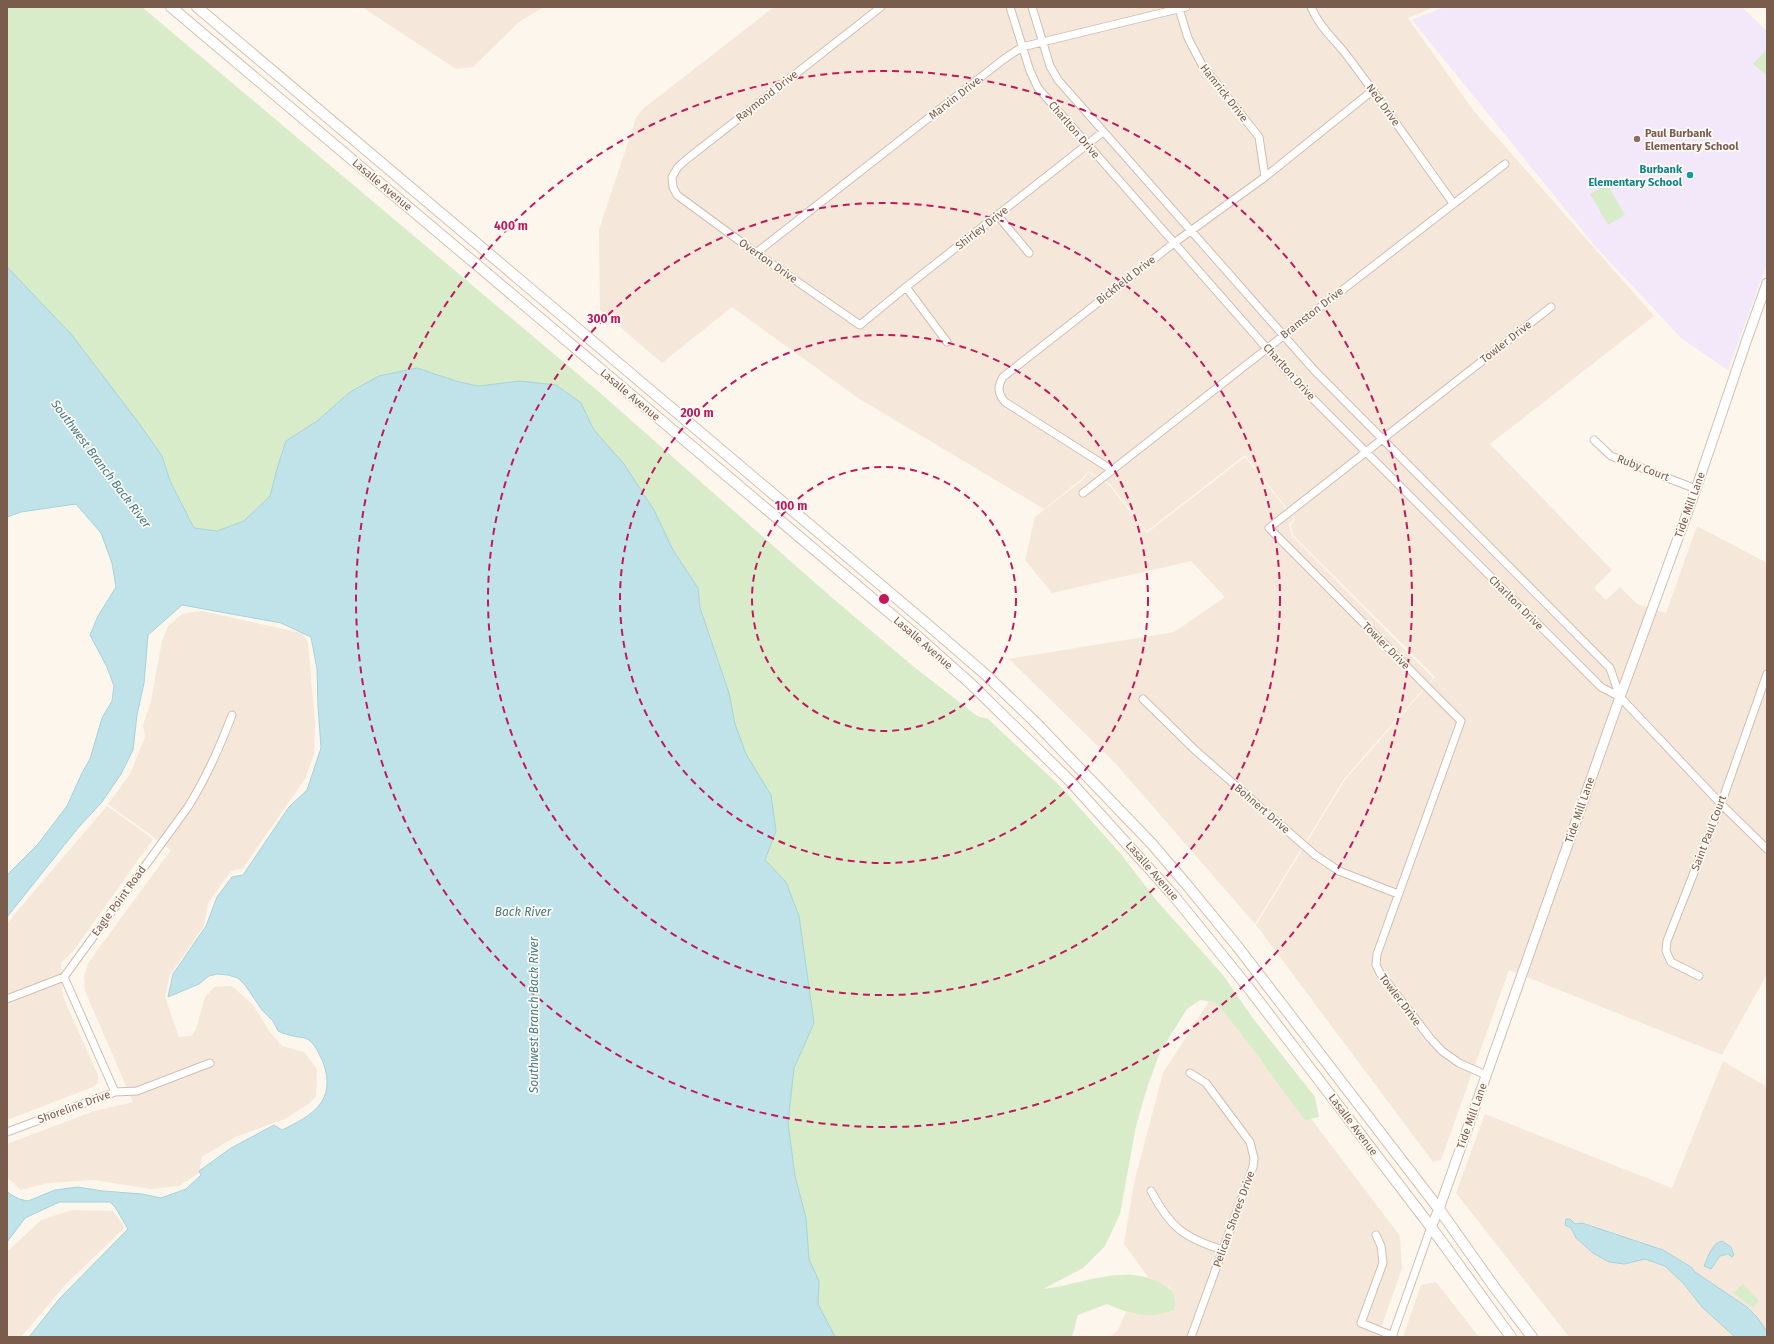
<svg xmlns="http://www.w3.org/2000/svg" width="1774" height="1344" font-family="'Fira Sans',sans-serif">
<style>
.residential{fill:#f5e8da}
.education{fill:#f3e8fa}
.green{fill:#d8ecc9}
.water{fill:#bfe3e8;stroke:#a5d3da}
.lines{fill:none;stroke-linecap:round;stroke-linejoin:round}
.minor-casing{stroke:#d1beb0;stroke-width:9}
.tertiary-casing{stroke:#d1beb0;stroke-width:11}
.secondary-casing{stroke:#d6c0b0;stroke-width:12}
.minor{stroke:#fff;stroke-width:7}
.tertiary{stroke:#fff;stroke-width:9}
.secondary{stroke:#fff;stroke-width:10}
.ring{fill:none;stroke:#c2185b;stroke-width:2;stroke-dasharray:7 5}
.education-dot{fill:#8d6e63;stroke:#fffaf3;stroke-width:1.5}
.culture-dot{fill:#0f9aa8;stroke:#fffaf3;stroke-width:1.5}
.labels{text-anchor:middle;dominant-baseline:central;stroke-width:3.5;stroke-linejoin:round;paint-order:stroke}
.street-label{font-size:11px;fill:#7a5c4d;stroke:#fffaf3}
.education-label{font-size:11px;font-weight:bold;fill:#785e54;stroke:#fffaf3;text-anchor:start}
.culture-label{font-size:11px;font-weight:bold;fill:#0d838f;stroke:#fffaf3;text-anchor:end}
.water-label{font-size:12px;font-style:italic;fill:#437c86;stroke:#fffaf3}
.centre{fill:#c2185b;stroke:#fffaf3;stroke-width:2}
.ring-label{font-size:12px;text-anchor:middle;font-weight:bold;fill:#c2185b;stroke:#fffaf3;stroke-width:3.5;stroke-linejoin:round;paint-order:stroke}
</style>
<rect width="100%" height="100%" fill="#fdf6ec"/>
<path class="residential" d="M362,7h182l-25,15 -46,45 -17,2z
M774,7h661l-27,11 65,92 181,206 -164,128 122,126 -18,18 12,12 14,-13 17,17 29,9 31,-87 70,37v411l-45,81 -213,-85 -68,190 -8,2 -177,-237 89,-145 90,-103 -142,-142 -2,-10 4,-6 -50,-64 -98,76 -37,-47 -22,-13 -5,7 -39,31 -186,-111 -126,-91 -70,56 -62,-53 -1,-80 37,-112 8,-10z
M1245,457l49,62 -5,5 3,12 141,142 -89,101 -89,145 -139,-160 -107,-105 165,-27 51,-35 -34,-36 -139,32 -27,-33 10,-43 49,-38 4,-7 21,13 38,48z
M202,611l100,22 6,9 7,81 -1,31 -9,25 -62,89 -12,3 -23,32 -4,23 -34,49 -5,22 14,40 12,-1 5,-7 9,-32 9,-10 18,-1 21,19 17,27 12,14 22,6 13,17 -1,27 -6,7 -25,16 -50,18 -33,20 -3,16 -20,13 -28,3 -58,-9 -45,3 -27,7 -14,-13v-33l87,-33 39,-9 -48,-111 -1,-16 4,-11 8,-12 75,-102 -63,-46 22,-30 15,-37 -2,-12 8,-24 11,-60 6,-15 14,-12z
M107,806l46,33 -79,111 -13,13 2,34 35,78v8l-5,4 -86,33v-197z
M1215,992l185,244 2,32 -24,69h-268l8,-7 8,-18 10,2 34,-26 -22,-11 -24,-33 10,-61 29,-110z
M1723,1061l44,26v250h-198l-113,-144 29,-79 187,74z
M72,1210l41,1 12,16 -59,57 -45,53h-14v-85l34,-32z
M1436,1282l43,55h-76l18,-52z"/>
<path class="education" d="M1444,7h298l25,24v233l-39,106 -46,-31 -87,-93 -183,-226z"/>
<path class="green" d="M7,7h135l456,384 232,205 83,70 64,50 11,3 73,68 59,66 37,48 66,74 29,42 63,80 4,20 -14,3c-30,-39 -57,-81 -90,-118l-15,-2 -13,9 -27,43 -13,36 -11,38 -16,88 -15,32 -22,22 -40,21c39,-4 80,-26 118,-6 12,7 16,13 13,27 -25,9 -43,5 -67,-6l-29,11 -6,22h-237l-2,-2 -15,-31 1,-23 -10,-21 -3,-42 -11,-42 -7,-53 6,-55 20,-45 -28,-141 -21,-22 11,-29 -5,-36 -25,-41 -11,-30 -6,-31 -29,-85 -2,-20 -25,-38 -19,-40 -30,-46 -30,-34 -13,-27 -61,-22 -41,5 -20,-4 -42,-14 -67,24 -33,29 -31,20 -9,28 -7,27 -26,25 -27,10 -23,-3 -24,-47 -8,-25 -24,-34 -67,-88 -64,-67z
M1766,50h1v26l-14,-12z
M1607,184l18,31 -17,10 -18,-31z
M1743,1284l16,17 -6,7 -20,-15z"/>
<path class="water" d="M7,267l64,67 67,88 24,34 8,25 24,47 23,3 27,-10 26,-25 7,-27 9,-28 31,-20 33,-29 29,-16 38,-8 42,14 20,4 41,-5 36,4 25,18 13,27 30,34 30,46 19,40 25,38 2,20 29,85 6,31 11,30 25,41 5,36 -11,29 21,22 13,34 15,107 -20,45 -6,55 7,53 11,42 3,41 10,22 -1,23 17,33h-806l31,-39 68,-69 -13,-22 -5,-5h-50l-5,2 -30,14 -18,24v-51l3,3 9,5 9,2 27,-11 23,-3 25,4 39,3 19,4 25,-9 15,-14 -2,-4 32,-23 43,-23 8,5c31,-15 55,-29 41,-68 -3,-6 -7,-16 -13,-21 -5,-5 -11,-3 -17,-5 -5,-1 -10,-3 -15,-5l-5,-10 -11,-11 -17,-25 -7,-7 -10,-3 -11,-1 -8,2 -10,8 -31,13 5,-23 33,-48 11,-29 15,-20 11,-2 46,-68 18,-17 14,-42 -3,-43 -1,-36 -6,-32 -30,-14 -99,-18 -34,30 -4,48 -7,32 -4,35 -12,24 -19,28 -24,26 -71,89v-42l31,-31 29,-38 15,-33 8,-14 12,-41 10,-17 2,-15 -7,-19 -17,-32 8,-19 18,-29 -4,-24 -11,-30 -25,-29 -55,8 -14,5z
M1566,1219h4l5,5 7,-1 81,27 28,17 4,5 52,35 10,10 10,15v5h-32l-33,-30 -18,-23 -19,-18 -20,-7 -21,5 -15,-2 -16,-9 -17,-15 -5,-10 -6,-3z
M1722,1241l9,6 3,8 -2,2 -4,-3 -8,2 -9,13 -7,-3c4,-9 8,-23 18,-25z"/>
<g class="lines">
<g class="minor-casing">
<path id="minor" d="M881,7l-194,152 -9,8 -6,10 1,10 4,8 79,58 104,72 46,-38 197,-155
M1010,7l20,64 8,17 247,281 27,29 289,289 19,10 101,107 46,45
M1032,7l18,59 8,14 256,290 296,298 10,29
M1311,7c9,22 27,35 40,54 35,47 68,95 102,142
M1179,9l9,29 14,27 57,72 6,40
M998,216l31,37
M756,253l248,-194 18,-12 164,-40
M906,287l41,55
M1594,440l17,16 85,33
M1112,470l-107,-68c-7,-8 -8,-15 -2,-25l171,-134 91,-66 107,-86
M1083,493l200,-157 222,-172
M1143,699l52,51 120,105 24,16 59,23
M1699,976l-28,-14 -5,-11 1,-10 54,-137 46,-130
M64,977l124,-170c18,-29 32,-60 44,-92
M64,977l51,115
M7,999l57,-22
M1190,1073l16,10 44,59 4,16 -1,9 -62,170
M1486,1075l-27,-12 -17,-12 -12,-13 -50,-65 -4,-8 1,-11 84,-233 -192,-193 282,-221
M7,1132l108,-40 22,-1 73,-28
M1151,1191c19,36 33,47 72,59
M1376,1235l5,11 2,17 -22,60 32,13
M1392,1337l39,-110"/>
</g>
<g class="tertiary-casing">
<path id="tertiary" d="M1431,1227l8,-18 181,-512 76,-208 51,-150 20,-56"/>
</g>
<g class="secondary-casing">
<path id="secondary" d="M171,7l746,629 54,48 98,96 105,116 77,95 180,236 80,110
M197,7l730,617 58,50 49,47 118,123 35,41 50,61 202,263 56,79 37,49"/>
</g>
<use href="#minor" class="minor"/>
<use href="#tertiary" class="tertiary"/>
<use href="#secondary" class="secondary"/>
</g>
<g class="ring">
<circle cx="884" cy="599" r="132"/>
<circle cx="884" cy="599" r="264"/>
<circle cx="884" cy="599" r="396"/>
<circle cx="884" cy="599" r="528"/>
</g>
<circle class="education-dot" cx="1637" cy="139" r="4"/>
<circle class="culture-dot" cx="1690" cy="175" r="4"/>
<g class="labels">
<g class="street-label">
<text transform="translate(1224 93) rotate(52)">Hamrick Drive</text>
<text transform="translate(767 96) rotate(-38)">Raymond Drive</text>
<text transform="translate(955 98) rotate(-38)">Marvin Drive</text>
<text transform="translate(1383 105) rotate(54)">Ned Drive</text>
<text transform="translate(1074 130) rotate(49)">Charlton Drive</text>
<text transform="translate(382 185) rotate(40)">Lasalle Avenue</text>
<text transform="translate(982 228) rotate(-38)">Shirley Drive</text>
<text transform="translate(768 261) rotate(35)">Overton Drive</text>
<text transform="translate(1126 280) rotate(-38)">Bickfield Drive</text>
<text transform="translate(1312 313) rotate(-38)">Bramston Drive</text>
<text transform="translate(1506 342) rotate(-38)">Towler Drive</text>
<text transform="translate(1289 372) rotate(48)">Charlton Drive</text>
<text transform="translate(630 395) rotate(40)">Lasalle Avenue</text>
<text transform="translate(1643 468) rotate(21)">Ruby Court</text>
<text transform="translate(1690 505) rotate(-70)">Tide Mill Lane</text>
<text transform="translate(1516 603) rotate(45)">Charlton Drive</text>
<text transform="translate(923 643) rotate(41)">Lasalle Avenue</text>
<text transform="translate(1386 646) rotate(45)">Towler Drive</text>
<text transform="translate(1262 809) rotate(41)">Bohnert Drive</text>
<text transform="translate(1580 810) rotate(-71)">Tide Mill Lane</text>
<text transform="translate(1709 833) rotate(-69)">Saint Paul Court</text>
<text transform="translate(1152 871) rotate(49)">Lasalle Avenue</text>
<text transform="translate(119 901) rotate(-54)">Eagle Point Road</text>
<text transform="translate(1400 1000) rotate(53)">Towler Drive</text>
<text transform="translate(74 1107) rotate(-20)">Shoreline Drive</text>
<text transform="translate(1472 1116) rotate(-70)">Tide Mill Lane</text>
<text transform="translate(1353 1125) rotate(53)">Lasalle Avenue</text>
<text transform="translate(1234 1219) rotate(-70)">Pelican Shores Drive</text>
</g>
<g class="education-label">
<text x="1645" y="133">Paul Burbank<tspan x="1645" dy="13">Elementary School</tspan></text>
</g>
<g class="culture-label">
<text x="1682" y="169">Burbank<tspan x="1682" dy="13">Elementary School</tspan></text>
</g>
<g class="water-label">
<text transform="translate(101 464) rotate(53)">Southwest Branch Back River</text>
<text x="523" y="912">Back River</text>
<text transform="translate(534 1015) rotate(-90)">Southwest Branch Back River</text>
</g>
</g>
<circle cx="884" cy="599" r="6" class="centre"/>
<g class="ring-label">
<text x="511" y="230">400 m</text>
<text x="604" y="323">300 m</text>
<text x="697" y="417">200 m</text>
<text x="791" y="510">100 m</text>
</g>
<rect width="1774" height="1344" fill="none" stroke="#7a5c4d" stroke-width="16"/>
</svg>
